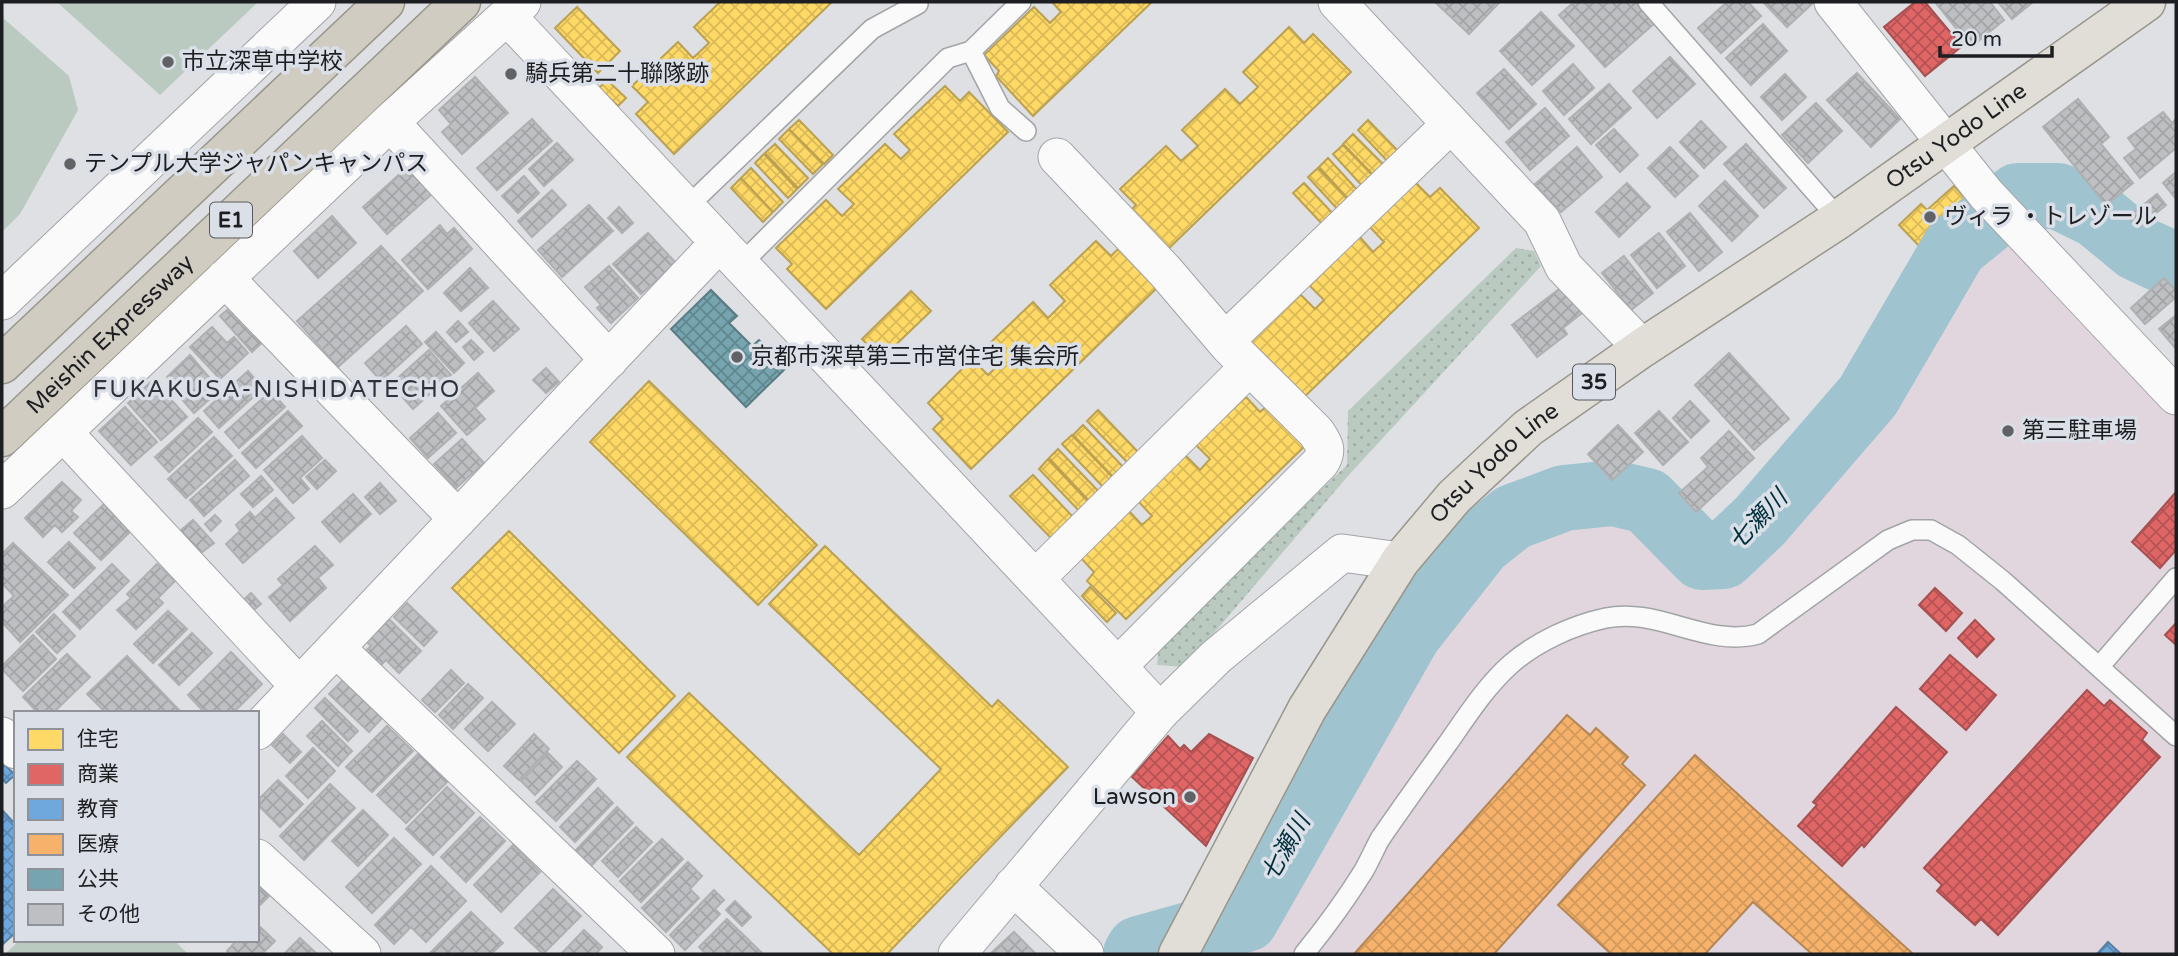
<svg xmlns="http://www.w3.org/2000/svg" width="2178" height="956" font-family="'Varela Round','Noto Sans JP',sans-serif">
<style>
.commercial{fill:#e1d6de}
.grass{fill:url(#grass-dots)}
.pitch{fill:#bacac1}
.homes{fill:url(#homes-cross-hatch);stroke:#bba151;stroke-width:2}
.shops{fill:url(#shops-cross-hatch);stroke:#a65051;stroke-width:2}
.schools{fill:url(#schools-cross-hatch);stroke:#567fa4;stroke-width:2}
.health{fill:url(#health-cross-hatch);stroke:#b58655;stroke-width:2}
.public{fill:url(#public-cross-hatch);stroke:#5b7c84;stroke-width:2}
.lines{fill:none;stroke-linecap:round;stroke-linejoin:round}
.river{stroke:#a0c3d0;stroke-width:66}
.building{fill:url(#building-cross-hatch);stroke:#afb0b2;stroke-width:2}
.lane-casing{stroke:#a2a4a6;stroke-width:22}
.street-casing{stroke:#a2a4a6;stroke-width:39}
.primary-casing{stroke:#99968b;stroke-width:41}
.highway-casing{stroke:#99968b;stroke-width:41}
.lane{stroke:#fafafb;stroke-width:19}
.street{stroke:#fafafb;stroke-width:37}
.primary{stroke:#e1ded8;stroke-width:38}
.highway{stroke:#d0ccc1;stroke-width:38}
.poi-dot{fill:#616265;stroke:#dbdfe7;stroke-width:2.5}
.labels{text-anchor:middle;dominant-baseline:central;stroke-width:7;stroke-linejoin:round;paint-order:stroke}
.shield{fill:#dbdfe7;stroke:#56585c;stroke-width:2}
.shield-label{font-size:21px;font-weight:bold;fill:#1d1e21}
.poi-label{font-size:23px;fill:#1d1e21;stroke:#dbdfe7;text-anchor:start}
.street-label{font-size:23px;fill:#1d1e21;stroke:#dbdfe7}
.neighbourhood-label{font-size:24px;letter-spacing:2px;fill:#2f3238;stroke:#dbdfe7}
.water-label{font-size:24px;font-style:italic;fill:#002f3c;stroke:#dbdfe7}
</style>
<defs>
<pattern id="grass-dots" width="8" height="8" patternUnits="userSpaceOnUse" patternTransform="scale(1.75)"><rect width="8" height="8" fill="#bacac1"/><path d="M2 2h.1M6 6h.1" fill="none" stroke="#9fada6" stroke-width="1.8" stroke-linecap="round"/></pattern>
<pattern id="homes-cross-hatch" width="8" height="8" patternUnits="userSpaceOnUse" patternTransform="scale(1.75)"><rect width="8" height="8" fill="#ffd966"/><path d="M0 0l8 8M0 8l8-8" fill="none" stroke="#daba58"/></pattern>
<pattern id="shops-cross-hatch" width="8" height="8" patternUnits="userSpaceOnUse" patternTransform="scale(1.75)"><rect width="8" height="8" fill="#e06666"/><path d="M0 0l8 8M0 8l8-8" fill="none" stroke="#b55354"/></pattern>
<pattern id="schools-cross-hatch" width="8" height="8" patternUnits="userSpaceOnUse" patternTransform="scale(1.75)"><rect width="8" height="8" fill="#6fa8dc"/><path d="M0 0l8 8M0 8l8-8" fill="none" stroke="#5b88b2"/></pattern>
<pattern id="health-cross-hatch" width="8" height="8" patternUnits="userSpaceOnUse" patternTransform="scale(1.75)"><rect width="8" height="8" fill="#f6b26b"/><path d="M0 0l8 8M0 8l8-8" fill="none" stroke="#d2995c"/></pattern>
<pattern id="public-cross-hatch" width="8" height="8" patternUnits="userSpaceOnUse" patternTransform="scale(1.75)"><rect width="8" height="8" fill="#76a5af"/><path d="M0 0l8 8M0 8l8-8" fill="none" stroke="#60868e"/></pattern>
<pattern id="building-cross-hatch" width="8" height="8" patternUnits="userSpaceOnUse" patternTransform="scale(1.75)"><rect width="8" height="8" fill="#bebfc2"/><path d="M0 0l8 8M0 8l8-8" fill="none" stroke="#a3a4a6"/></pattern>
</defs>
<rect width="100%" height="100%" fill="#dee0e4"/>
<path class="commercial" d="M1992,224l184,188v542h-959l10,-16 27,-13 17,-19 155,-283 41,-50 28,-30 121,-42 20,5 24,20 34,34 33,2 145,-141 15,-24 31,-70 44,-77z"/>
<path class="grass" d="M1516,248l18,3 7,15 -194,211 -162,190 -28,-2 2,-20 188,-180 1,-54z"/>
<path class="pitch" d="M57,2h201l-98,93z
M2,17l67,59 9,34 -58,104 -18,18z
M20,940h154l14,14h-183z"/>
<path class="homes" d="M720,2h112l-158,152 -38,-40 12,-12 -16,-16 46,-44 15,16 16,-15 -15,-16z
M1052,2h100l-119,114 -37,-40 3,-5 -15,-16 50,-48 16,16 11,-11z
M577,7l43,44 -22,22 -43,-45z
M1289,27l15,16 9,-9 38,38 -189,183 -38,-38 12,-12 -16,-16 46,-43 15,15 17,-15 -16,-16 43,-41 15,15 18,-17 -15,-15z
M607,80l19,18 -8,8 -19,-18z
M945,86l15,15 9,-9 39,40 -182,177 -39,-40 5,-5 -16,-16 50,-48 16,16 12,-12 -16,-15 47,-45 16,15 9,-9 -16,-16z
M799,120l34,35 -9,9 -35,-35z
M1368,120l34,35 -10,11 -34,-36z
M789,129l34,35 -10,10 -34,-35z
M1353,134l35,35 -11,10 -34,-35z
M775,144l33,34 -10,10 -33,-35z
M1343,145l34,35 -11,10 -33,-36z
M764,154l33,35 -9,9 -33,-35z
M1328,158l33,36 -9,9 -33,-36z
M751,168l32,34 -10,10 -32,-34z
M1318,168l33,35 -10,10 -33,-36z
M741,178l32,34 -10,10 -32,-34z
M1415,182l15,15 10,-9 39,40 -182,176 -48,-62 50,-49 16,16 9,-9 -16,-16 51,-48 14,16 11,-10 -15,-16z
M1304,183l33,35 -11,10 -33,-35z
M1954,186l15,16 -27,25 5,5 -22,20 -26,-27 22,-21 6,6z
M1096,241l15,15 12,-12 38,40 -190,185 -38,-40 10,-10 -15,-16 44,-44 16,16 17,-16 -15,-16 43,-41 15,16 17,-17 -15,-16z
M911,291l20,20 -50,48 -19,-20z
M649,381l168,164 -59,60 -168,-163z
M1246,397l14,15 9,-8 38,40 -181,175 -39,-38 7,-9 -14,-15 48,-47 14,15 10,-9 -15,-16 48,-45 15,15 10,-11 -15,-15z
M1098,410l41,43 -11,10 -41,-42z
M1083,425l45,47 -10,10 -45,-47z
M1072,435l46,48 -10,9 -46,-48z
M1058,449l45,47 -10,9 -44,-47z
M1048,459l44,47 -9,9 -44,-46z
M1033,475l41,43 -22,21 -42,-43z
M509,531l166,165 -56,57 -167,-165z
M825,546l167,161 6,-7 70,67 -181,187h-54l-206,-197 62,-64 170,162 82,-86 -172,-165z
M1090,587l26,26 -9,9 -25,-26z"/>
<path class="shops" d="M1915,2h10l37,44 -37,30 -41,-49z
M2176,492v58l-16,18 -28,-26z
M1935,588l27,25 -16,18 -27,-26z
M1975,620l19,19 -17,18 -19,-19z
M2176,623v22l-11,-10z
M1950,655l46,40 -30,35 -46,-41z
M2087,690l17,16 6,-6 37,33 -5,7 18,17 -162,178 -17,-16 -6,6 -38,-34 5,-6 -18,-17z
M1896,707l51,45 -83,95 -2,-3 -20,22 -44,-40 19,-21 -4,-3z
M1209,734l44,24 -47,88 -74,-69 36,-41 12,13 4,-4 7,7z"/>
<path class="schools" d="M3,763l12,12 -9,8 -4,-4z
M2,810l14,15v107l-14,13z
M2108,942l13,12h-24z"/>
<path class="health" d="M1567,715l23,20 6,-7 32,29 -6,7 23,21 -151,169h-140z
M1695,755l218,199h-101l-59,-52 -48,52h-94l-53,-49z"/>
<path class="public" d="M711,290l26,26 -8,7 23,23 7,-6 27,28 -40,39 -75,-78z"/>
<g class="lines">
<path class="river" d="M1136,954l3,-5 107,-30 163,-286 70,-89 34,-27 51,-19 49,-5 34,8 55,56 21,-1 37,-35 108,-125 87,-149 63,-51h40l39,19 40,33 39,18"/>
</g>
<path class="building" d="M1435,2h65l-31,32z
M1574,2h62l19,21 -50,44 -46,-52z
M1727,2h21l13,14 -40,37 -23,-25z
M1763,2h51l-27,25z
M1935,2h55l14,18 -33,27z
M1998,2h35l-21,17z
M1541,12l33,34 -42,39 -32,-34z
M1763,24l24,27 -36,34 -25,-27z
M1670,57l25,27 -38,34 -24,-27z
M1573,64l21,24 -30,27 -21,-24z
M1504,69l32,35 -27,25 -32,-36z
M1857,73l43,46 -29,28 -44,-47z
M1785,74l21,23 -24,23 -21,-23z
M475,77l33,36 -46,41 -20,-22 9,-8 -12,-14z
M1609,84l22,24 -40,36 -22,-25z
M2078,99l31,38 -8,7 32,39 -27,22 -63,-78z
M1816,103l26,28 -34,32 -26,-28z
M1545,108l24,28 -39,34 -24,-28z
M2163,112l9,11 4,-4v29l-36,30 -16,-20 12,-9 -8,-11z
M532,119l20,22 -55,49 -20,-22z
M1701,121l25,26 -22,21 -24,-26z
M1614,129l24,26 -18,17 -24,-27z
M557,143l16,17 -29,26 -15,-17z
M1746,144l40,44 -22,20 -40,-44z
M1577,147l25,30 -41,35 -26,-28z
M1670,147l28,29 -23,21 -27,-29z
M403,171l6,5 5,-4 19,21 -46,41 -24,-27z
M2176,172v27l-13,-16z
M524,176l15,17 -21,20 -16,-17z
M1725,181l33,35 -26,25 -33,-35z
M1627,183l23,24 -31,30 -23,-25z
M552,190l14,15 -34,32 -14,-16z
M2157,194l9,11 -28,23 -10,-11z
M589,205l24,26 -51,46 -24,-27z
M619,207l14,16 -11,10 -14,-15z
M1690,213l32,39 -23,19 -32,-39z
M332,216l24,27 -38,35 -24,-27z
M440,225l7,9 7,-6 18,21 -44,40 -26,-29z
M648,233l28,30 -35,31 -28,-30z
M1659,233l26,33 -28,22 -26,-33z
M381,246l42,45 -85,76 -41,-46z
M1624,256l29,37 -22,17 -29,-37z
M609,266l29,32 -27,25 -14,-15 4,-3 -16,-18z
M470,268l18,20 -27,23 -17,-18z
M2164,278l12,13v6l-31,27 -14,-16z
M1562,287l20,26 -19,15 4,6 -30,23 -25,-32z
M493,301l26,28 -25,22 -25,-28z
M233,305l32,35 -13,12 -32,-36z
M2176,315v34l-17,-20z
M458,321l10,11 -12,10 -9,-10z
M406,326l16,18 -41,37 -16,-18z
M212,327l15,16 7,-6 14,16 -28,26 -30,-32z
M436,332l28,31 -10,10 -29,-31z
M471,340l12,12 -9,8 -11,-13z
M429,350l22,25 -38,34 -22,-25z
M1729,353l60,66 -35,31 -59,-65z
M190,355l30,35 -26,23 -14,-16 9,-8 -8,-9 -5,6 -9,-9z
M546,368l13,14 -13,11 -13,-13z
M248,371l15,17 -44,40 -15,-17z
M478,373l16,18 -19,17 10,11 -18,16 -26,-29z
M153,380l34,37 -26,23 -33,-37z
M271,391l14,16 -46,41 -14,-16z
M1690,401l19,20 -18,17 -18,-20z
M125,407l32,35 -26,23 -32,-34z
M288,411l14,15 -46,42 -14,-15z
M1659,411l29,31 -25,23 -28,-32z
M438,413l18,20 -28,25 -18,-20z
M198,418l14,14 -43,40 -14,-15z
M1618,425l25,27 -31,28 -24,-26z
M1729,431l25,27 -58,54 -17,-19 29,-26 -7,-9z
M302,436l20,22 -22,20 9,11 -16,14 -29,-33z
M214,437l18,19 -46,42 -18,-19z
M462,439l22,24 -28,25 -22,-24z
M235,460l14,16 -45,40 -14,-16z
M325,460l11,11 -19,18 -11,-12z
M261,476l12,14 -20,17 -12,-13z
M62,482l19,18 -10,11 7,6 -16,15 -7,-7 -12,12 -18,-19z
M380,483l16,18 -16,13 -15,-17z
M353,494l18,20 -31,28 -18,-20z
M276,498l18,20 -51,45 -17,-19 14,-13 -4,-6 14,-13 5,6z
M104,504l26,28 -29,28 -27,-27z
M215,515l6,6 -10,10 -6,-7z
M193,520l21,23 -13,10 -4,-4 -6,6 -17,-19z
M69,542l26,26 -21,20 -26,-26z
M13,543l55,52 -48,47 -18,-20v-15l12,-11 -12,-13v-29z
M315,546l18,19 -15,13 8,10 -36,33 -21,-24 14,-12 -5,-6z
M112,564l17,17 -49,48 -17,-17z
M157,564l18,17 -17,17 5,5 -27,26 -19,-19 14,-12 -4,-4z
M251,593l10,11 -12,10 -10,-10z
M407,603l30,29 -13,14 -30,-29z
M168,611l19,18 -34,34 -19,-19z
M54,614l21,22 -18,17 -21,-21z
M386,616l35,35 -22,22 -13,-13 -8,8 -15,-15 8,-7 -7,-7z
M192,633l20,20 -33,32 -20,-20z
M33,635l23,24 -33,32 -21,-22v-3z
M231,652l31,32 -29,29h-28l-17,-18z
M67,654l23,23 -37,36h-15l-15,-16z
M127,656l55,57h-76l-19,-19z
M451,670l13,13 -29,29 -13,-12z
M343,680l39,38 -13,14 -40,-38z
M468,684l15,14 -30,31 -14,-14z
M325,698l33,33 -10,10 -33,-33z
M492,702l23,22 -27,27 -23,-22z
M322,721l30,30 -14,15 -31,-30z
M387,726l26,25 -41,41 -26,-25z
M283,734l18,18 -11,11 -18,-18z
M534,734l15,15 -30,31 -15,-14z
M313,748l22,23 -27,27 -22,-22z
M420,752l29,28 -43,43 -29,-28z
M548,753l14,14 -27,28 -14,-14z
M577,761l19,18 -40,42 -20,-19z
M278,780l25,24 -23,23 -23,-23v-3z
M330,784l25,24 -51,52 -24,-24z
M447,787l27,26 -41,42 -27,-26z
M598,788l15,15 -38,39 -15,-15z
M617,807l16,16 -42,43 -16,-15z
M363,810l25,25 -30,31 -26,-25z
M480,817l25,24 -39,41 -25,-25z
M636,827l16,15 -34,35 -16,-16z
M394,838l27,26 -49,49 -26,-26z
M662,839l21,20 -42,43 -21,-21z
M513,845l27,27 -39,40 -27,-27z
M688,862l14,14 -12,13 9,9 -33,34 -24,-24z
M431,866l35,35 -40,41 -15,-15 -17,17 -19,-19z
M257,885l12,11 -12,12z
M553,889l28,27 -38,38 -28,-26z
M714,890l10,10 -9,9 5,5 -35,36 -15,-15z
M735,901l16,16 -9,9 -16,-16z
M471,912l32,31 -12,11h-62z
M727,919l36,35h-57l-7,-7z
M257,924l18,17 -13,13h-32l-3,-3 10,-11h20z
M584,930l18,17 -6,7h-35z
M1014,932l22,22h-46z
M300,938l17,16h-33z"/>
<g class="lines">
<g class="lane-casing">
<path id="lane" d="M1648,2l191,217
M971,51l29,57 26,23
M685,209l187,-180 46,-25 -2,-2
M739,266l209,-208 23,-7 50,-49
M2099,667l77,-89
M1304,954c21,-26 41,-53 59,-82 6,-10 11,-22 17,-33 22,-32 45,-64 68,-96 19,-27 38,-57 63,-79 25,-22 62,-39 95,-46 52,-11 101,30 152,16l130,-94 24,-10h19l27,15 45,36 173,155"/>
</g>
<g class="street-casing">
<path id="street" d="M1337,2l205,219 22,46 78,81
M1833,2l153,192 190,202
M507,16l653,696
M390,122l219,238
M1057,157l108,114 64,75 87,86c8,12 13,18 4,31l-202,203
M225,278l233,241
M2,301l315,-299
M1225,341l226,-217
M63,432l236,254
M2,490l388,-368 132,-120
M1035,579l214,-212
M336,648l320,306
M257,731l461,-487
M2,736l14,14
M257,858l105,96
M1013,886l72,68
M957,954l203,-242 56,-55 126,-104 58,8"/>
</g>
<g class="primary-casing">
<g id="primary">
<path id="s1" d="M1178,954l129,-245 93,-148 54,-64 74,-69 114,-80 197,-129 307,-217"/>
</g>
</g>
<g class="highway-casing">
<g id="highway">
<path d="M2,364l383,-362"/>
<path id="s2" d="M2,437l459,-435"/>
</g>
</g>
<use href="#lane" class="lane"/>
<use href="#street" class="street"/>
<use href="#primary" class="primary"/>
<use href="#highway" class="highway"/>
</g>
<g class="poi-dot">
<circle cx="168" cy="62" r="7"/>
<circle cx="511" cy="74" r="7"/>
<circle cx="70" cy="164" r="7"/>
<circle cx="1930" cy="217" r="7"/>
<circle cx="737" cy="357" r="7"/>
<circle cx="2008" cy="431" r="7"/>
<circle cx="1190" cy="797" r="7"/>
</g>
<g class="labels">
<g class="shield">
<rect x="210" y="202.5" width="42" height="35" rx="5"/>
<rect x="1573" y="364.5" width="42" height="35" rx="5"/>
</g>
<g class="shield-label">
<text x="231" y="220">E1</text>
<text x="1594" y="382">35</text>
</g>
<g class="poi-label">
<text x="182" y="62">市立深草中学校</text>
<text x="525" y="74">騎兵第二十聯隊跡</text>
<text x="84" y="164">テンプル大学ジャパンキャンパス</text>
<text x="1944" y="217">ヴィラ ・トレゾール</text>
<text x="751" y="357">京都市深草第三市営住宅 集会所</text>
<text x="2022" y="431">第三駐車場</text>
<text x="1176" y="797" text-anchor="end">Lawson</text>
</g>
<g class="street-label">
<text stroke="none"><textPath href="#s1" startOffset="1155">Otsu Yodo Line</textPath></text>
<text stroke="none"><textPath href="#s2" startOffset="149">Meishin Expressway</textPath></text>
<text stroke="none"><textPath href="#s1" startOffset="588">Otsu Yodo Line</textPath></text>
</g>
<g class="neighbourhood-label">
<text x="277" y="389">FUKAKUSA-NISHIDATECHO</text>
</g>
<g class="water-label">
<text transform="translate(1758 520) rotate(-46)">七瀬川</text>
<text transform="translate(1286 848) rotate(-60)">七瀬川</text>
</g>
</g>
<rect width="2178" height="956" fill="none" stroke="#1d1e21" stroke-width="7"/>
<rect x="14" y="711" width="245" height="231" fill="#dbdfe7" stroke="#8f9298" stroke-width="2"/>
<rect x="28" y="729" width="35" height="21" fill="#ffd966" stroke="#8f9298" stroke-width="2"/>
<text x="77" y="746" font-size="21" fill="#1d1e21">住宅</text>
<rect x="28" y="764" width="35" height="21" fill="#e06666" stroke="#8f9298" stroke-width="2"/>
<text x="77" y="781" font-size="21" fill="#1d1e21">商業</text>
<rect x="28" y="799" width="35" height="21" fill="#6fa8dc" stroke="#8f9298" stroke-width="2"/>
<text x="77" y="816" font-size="21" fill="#1d1e21">教育</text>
<rect x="28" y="834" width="35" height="21" fill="#f6b26b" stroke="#8f9298" stroke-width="2"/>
<text x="77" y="851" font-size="21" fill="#1d1e21">医療</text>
<rect x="28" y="869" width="35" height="21" fill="#76a5af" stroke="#8f9298" stroke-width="2"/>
<text x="77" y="886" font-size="21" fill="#1d1e21">公共</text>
<rect x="28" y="904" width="35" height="21" fill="#bebfc2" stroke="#8f9298" stroke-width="2"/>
<text x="77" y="921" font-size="21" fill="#1d1e21">その他</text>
<path d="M1940 46v10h112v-10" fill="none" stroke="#1d1e21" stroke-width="3.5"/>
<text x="1951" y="46" font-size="21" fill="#1d1e21" stroke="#dbdfe7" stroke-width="5" paint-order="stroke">20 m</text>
</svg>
